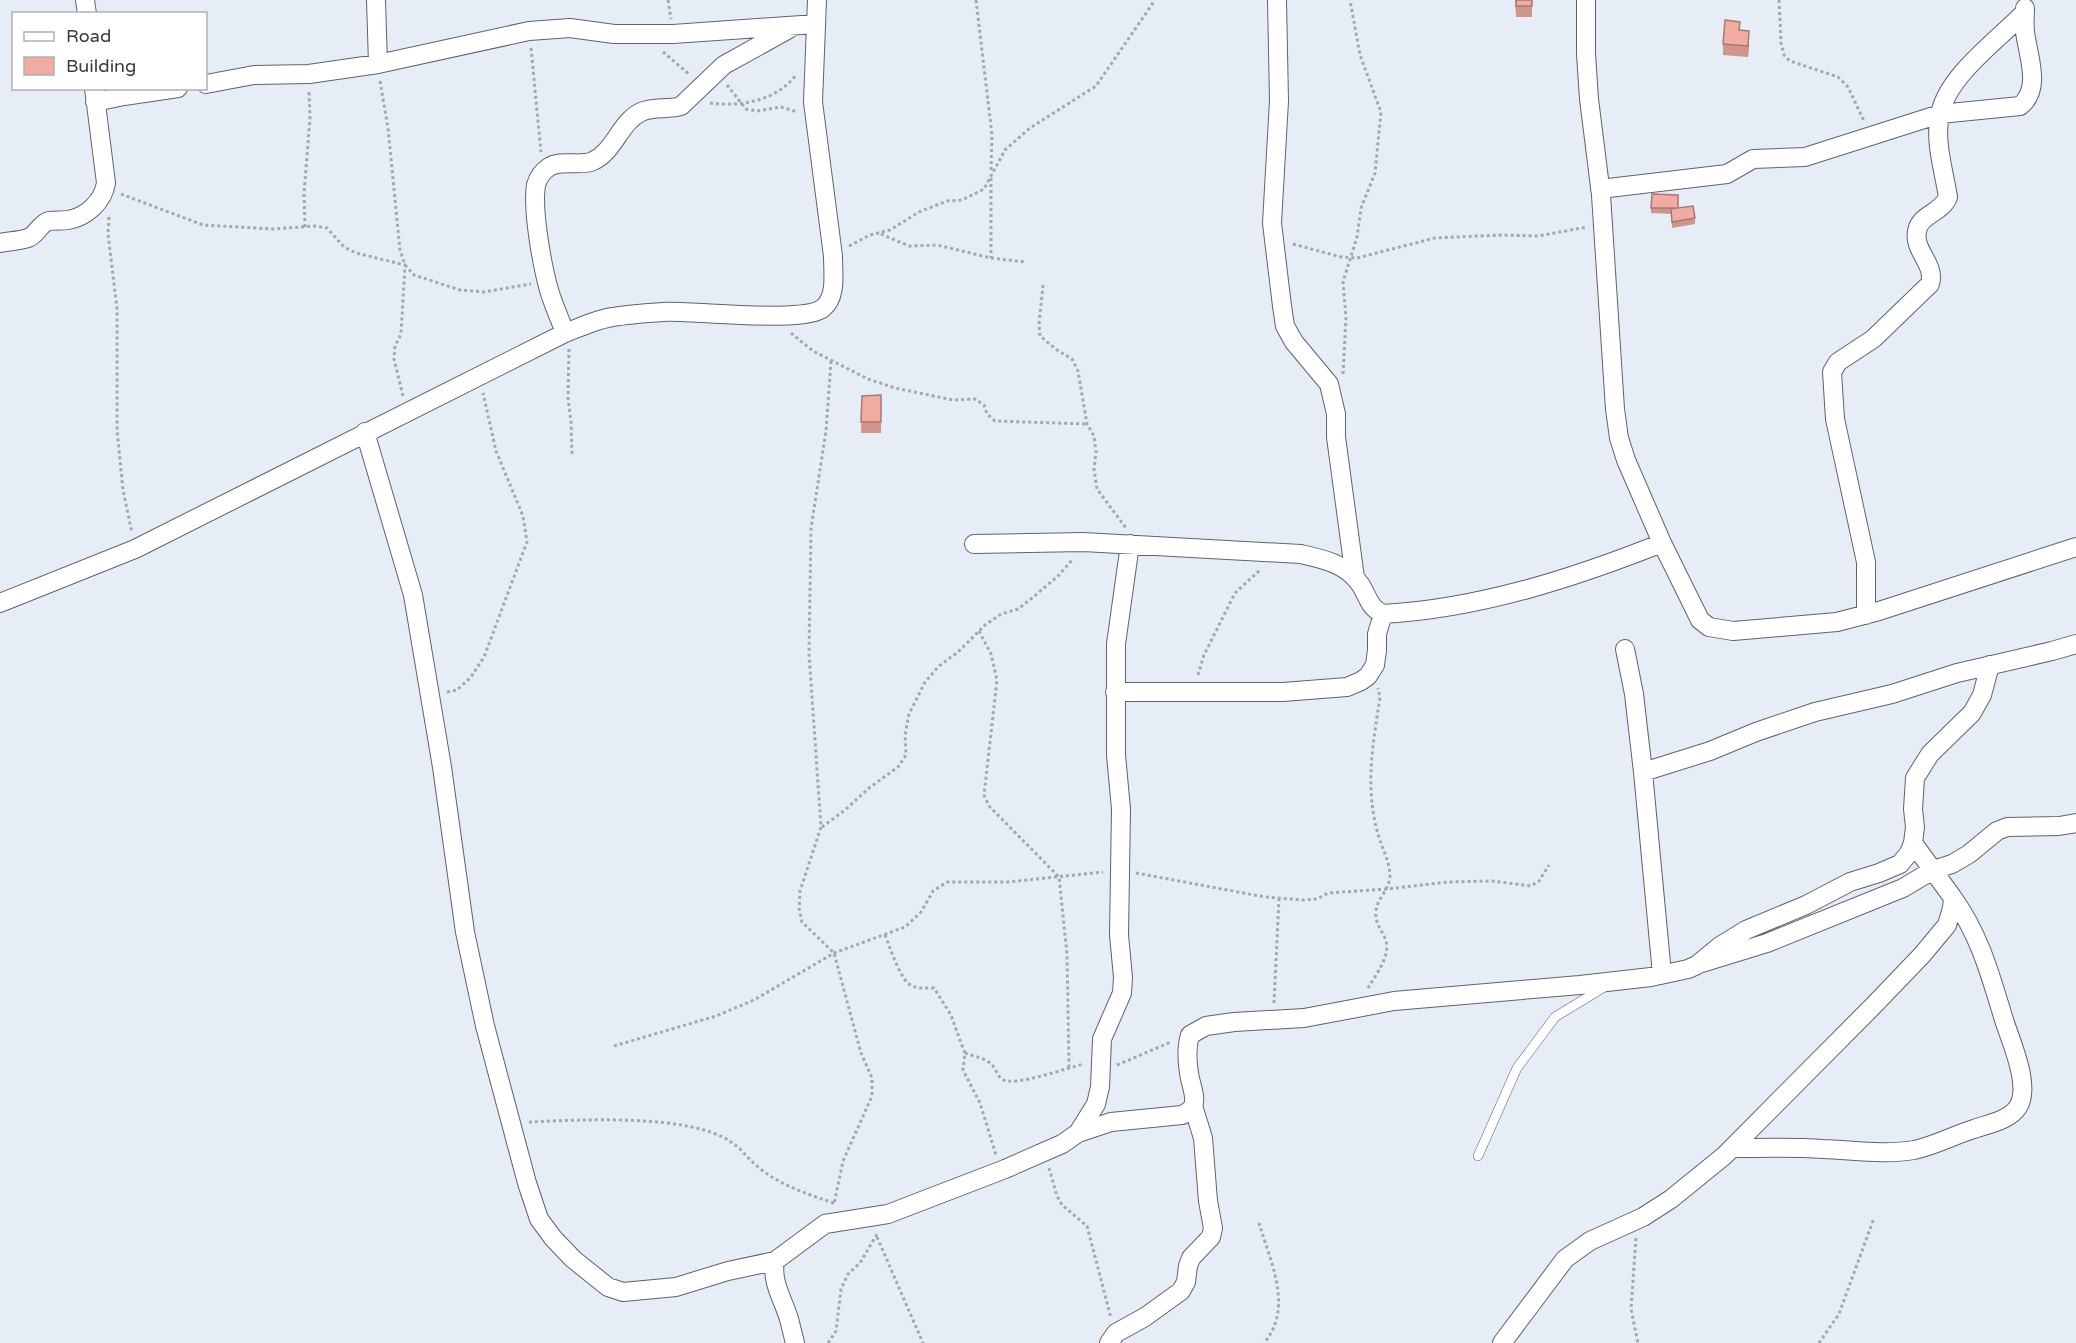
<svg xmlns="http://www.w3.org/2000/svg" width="2076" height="1343" font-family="'Varela Round',sans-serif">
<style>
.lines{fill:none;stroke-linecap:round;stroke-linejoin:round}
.lane-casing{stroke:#5e636c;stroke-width:10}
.street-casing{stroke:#5e636c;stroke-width:20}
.path{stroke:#a3a8af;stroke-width:3;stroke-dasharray:3 3;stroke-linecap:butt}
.lane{stroke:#fff;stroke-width:9}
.street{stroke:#fff;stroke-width:18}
.wall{fill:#cf948a}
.shaded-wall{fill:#a97871}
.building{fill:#f1aca1;stroke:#a97871;stroke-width:1.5}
</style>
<rect width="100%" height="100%" fill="#e7edf7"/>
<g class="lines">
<g class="lane-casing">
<path id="lane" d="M1478,1156l39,-88 38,-51 51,-31"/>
</g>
<g class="street-casing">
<path id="street" d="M85,0l2,14
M376,0l2,64
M1277,0l2,101 -7,122 10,83 3,20 9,16 35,42 7,30v23l19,141
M1586,0v54l3,45 12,96 14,214 4,29 7,22 36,83 38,77 9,7 24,4 104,-9 42,-11 197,-64
M206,84l48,-9 55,-1 69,-10 151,-33 41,-3 44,6h59l143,-10
M95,102l29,-6 54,-8
M1600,189l127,-15 26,-15 52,-2 135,-43 80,-8c22,-17 8,-50 5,-74 -1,-8 0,-16 0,-24
M0,243c9,-2 19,-2 28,-5 9,-3 12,-15 21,-17 6,-1 13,0 19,-1 18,-3 35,-18 38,-37l-12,-95
M565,333c-5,-14 -12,-29 -16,-43 -7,-25 -17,-80 -13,-105 2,-7 7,-14 13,-18 12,-8 31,0 44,-6 21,-9 27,-39 48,-49 12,-6 27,-2 40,-6l43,-41 65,-36
M365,432l48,163 29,172 23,165 20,94 42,157 12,36 14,19 20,21 35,28 15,5 53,-5 52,-16 47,-10
M974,544l109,-2 218,12c22,5 46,10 59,30 8,12 9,24 23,30 95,-5 191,-36 279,-71
M0,603l135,-54 430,-216c16,-6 32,-14 48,-16 16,-3 34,-4 50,-5 30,-2 141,12 160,-4 14,-11 10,-35 10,-52l-20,-154 4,-102
M1866,615v-53l-31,-143 -3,-47 6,-10 35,-23 57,-55c6,-20 -17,-33 -13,-53 3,-17 25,-18 31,-34 -4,-26 -14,-56 -8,-83 8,-39 58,-74 85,-102
M1625,649l9,45 9,78 19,202
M1115,692h168l64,-5 14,-6 7,-5 7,-11 2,-15v-16l6,-20
M1643,772l67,-21 46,-19 59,-20 77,-18 65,-21 95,-22 24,-7
M1702,963l65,-20 136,-55 30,-18 19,-6 17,-10 28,-23 10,-4 52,-1 17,-3
M1078,1133l33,-11 71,-7c4,-2 9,-5 11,-9 4,-9 -3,-23 -4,-33 -2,-13 -3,-25 1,-38l16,-9 28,-4 70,-4 90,-17 186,-16 71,-8 37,-8 9,-4 23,-19 26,-16 60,-25 44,-23 29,-9 21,-9 9,-11 4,-10 2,-16 -2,-18 2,-31 15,-24 42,-41 10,-18 8,-30
M1732,1148c30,0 61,-1 91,1 30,1 61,6 91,1 20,-4 40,-15 60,-21 14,-5 36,-9 44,-22 13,-20 -6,-63 -13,-84 -14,-45 -24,-86 -52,-125
M795,1343c-2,-8 -4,-16 -6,-24 -6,-20 -18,-37 -14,-58l50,-37 63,-10 117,-45 57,-25 16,-11 18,-29 4,-17 2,-48 20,-46 1,-16 -4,-42 2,-126 -5,-54v-111l14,-100
M1109,1343l7,-10 29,-16 36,-26 5,-9 2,-16 3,-8 20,-21 2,-9 -5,-27 -5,-63 -10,-32
M1502,1343l63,-84 25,-18 53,-24 28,-18 53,-43 151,-152 47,-49 25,-30 5,-17 1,-10 -40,-55"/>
</g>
<path class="path" d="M668,0l3,19
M976,0l16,135 -1,36
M1779,0l2,43 3,12 6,6 48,16 10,10 16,34
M531,48l10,104
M663,52l27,23
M380,81l8,47 12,122 5,15 9,10 46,15 24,2 47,-8
M727,85l19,24 11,2 24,-4 16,5
M710,103c31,4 66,-2 86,-28
M991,178v80
M121,194l82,31 70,4 42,-3 12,2 17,19 12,6 49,12 -4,69 -6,12 -1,13 9,37
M109,217l-1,17 9,75v121l6,60 9,43
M305,227l-1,-33 6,-76 -1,-27
M881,234l28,12 28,-1 54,13 34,4
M1293,244l48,13 16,1 78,-20 67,-3 36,1 49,-9
M849,246l21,-11 20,-5 29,-18 28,-11 15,-1 22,-11 21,-39 25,-22 66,-42 59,-86
M1043,285l-4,39 1,12 17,14 15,9 6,12 9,53 7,12 2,16 -2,17 3,20 29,39
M791,333l22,18 55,28 27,9 58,12 22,-1 9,6 3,9 8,7 92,3
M569,349l-1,49 3,24 1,32
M831,361l-5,70 -15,97 -2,126 12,173 -21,64 -1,17 3,14 32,31 27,100 11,25v18l-29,65 -9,43
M1343,374l3,-57 -3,-35 14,-45 4,-29 14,-35 6,-61 -21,-57 -10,-55
M979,631l12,23 6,26 -13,115 5,11 70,71 8,77 2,113
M1198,675l6,-20 31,-62 26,-24
M447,692l10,-2 14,-13 13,-20 43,-115 -4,-26 -27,-65 -13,-58
M822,827l23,-17 24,-22 29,-21 8,-12 -1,-20 4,-21 16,-32 14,-16 19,-14 27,-27 16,-11 17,-5 14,-11 26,-22 15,-17
M1136,873l129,24 38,3 14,-1 11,-6 59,-4 61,-7 44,-1 39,5 8,-5 10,-16
M885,935c5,12 14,41 24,49 7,5 16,4 25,4l17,27 10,28 4,10 -2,17 17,33 16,52
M1368,988c8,-14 24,-33 17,-50 -4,-9 -10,-15 -9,-26 0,-13 14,-21 14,-38 -1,-14 -8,-26 -12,-40 -3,-10 -5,-21 -6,-31 -4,-35 3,-72 8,-106l-2,-9
M1274,1003l5,-104
M614,1046l102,-30 38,-16 80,-47 71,-26 16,-15 12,-21 14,-9h61l95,-10
M965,1053c8,3 20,5 26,11 5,4 6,12 11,15 11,9 67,-12 82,-15
M1117,1065l54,-23
M529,1122c50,-2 160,-9 202,20 10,6 17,17 27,25 23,19 50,27 78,37
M1049,1168l8,28 5,9 25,21 24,92
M1259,1223c11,38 35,85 5,120
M877,1237l46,106
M1636,1238l-5,71 7,34
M828,1343l8,-12 5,-42 7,-15 12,-11 17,-29
M1819,1343l20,-29 35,-96"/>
<use href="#lane" class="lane"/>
<use href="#street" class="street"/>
</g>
<path class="wall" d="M1515,0h17v17h-16z
M1740,30l9,12 -1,15 -25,-2v-11z
M1651,208h27l17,10v6l-23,4 -1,-14 -20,-1z
M881,395v38h-20l1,-37z"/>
<path class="shaded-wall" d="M1749,31v11l-1,15v-11z"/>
<path class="building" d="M1516,0h16v6h-16z
M1725,20l15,2 -1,8 10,1 -1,15 -25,-2z
M1652,194l26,1v13l15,-2 2,12 -23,4 -1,-13 6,-1h-26z
M881,395v27h-20l1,-26z"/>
<rect x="12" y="12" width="195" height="78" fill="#ffffff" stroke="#afb0b2" stroke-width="1.5"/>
<rect x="24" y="32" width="30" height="9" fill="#ffffff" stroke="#afb0b2" stroke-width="1.5"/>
<text x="66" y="42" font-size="18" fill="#383a3e">Road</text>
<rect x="24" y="57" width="30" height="18" fill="#f1aca1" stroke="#afb0b2" stroke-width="1.5"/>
<text x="66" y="72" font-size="18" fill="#383a3e">Building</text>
</svg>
